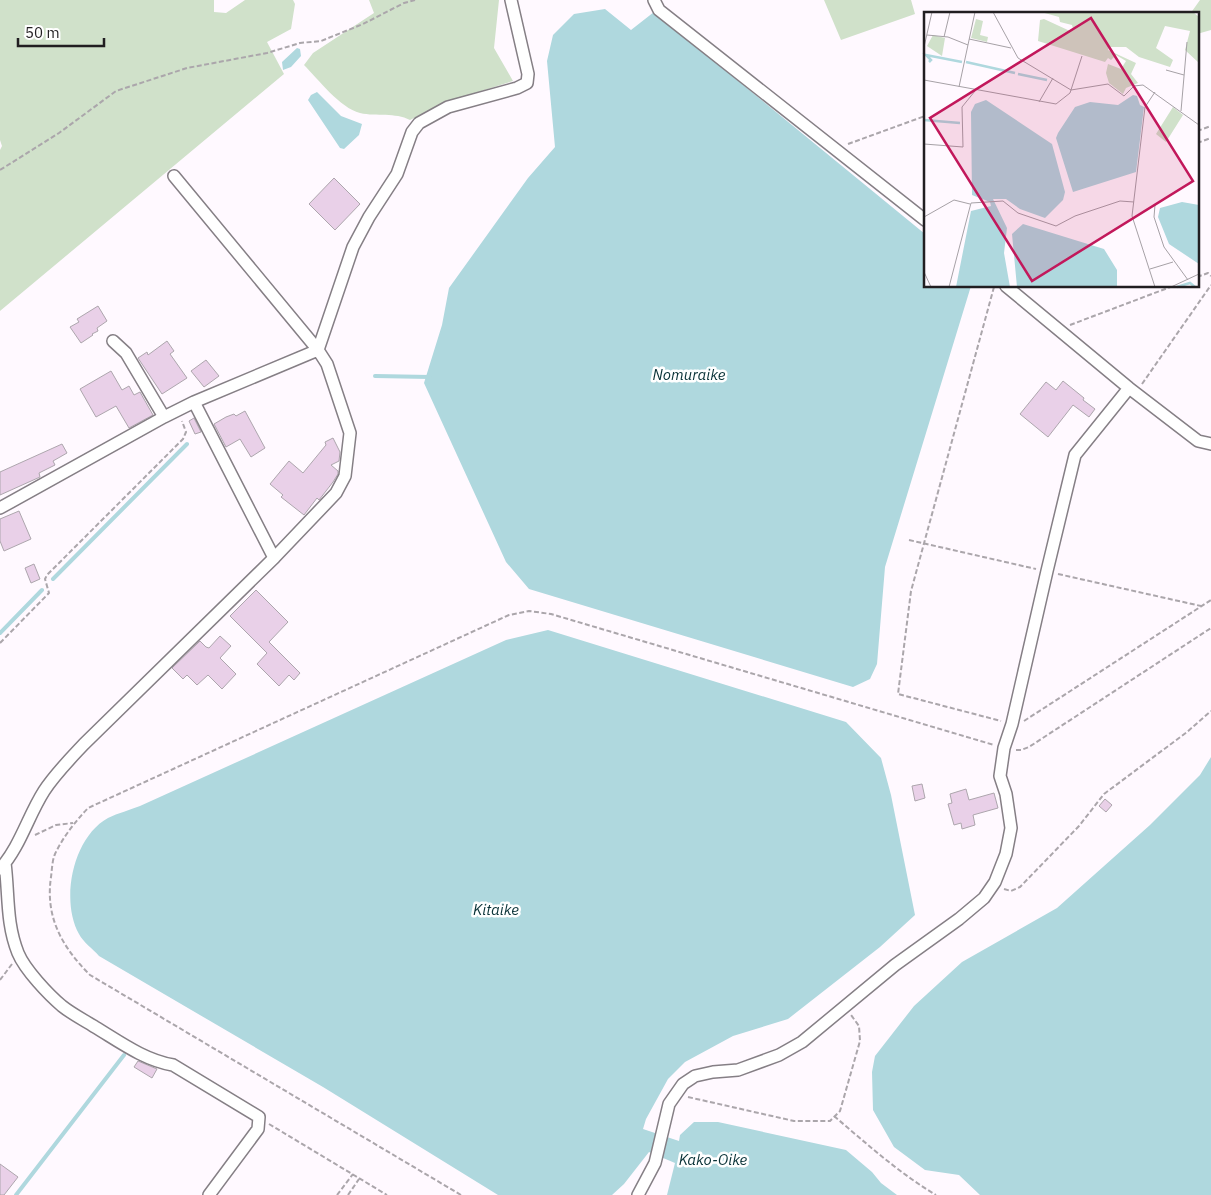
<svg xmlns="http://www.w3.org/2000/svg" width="1211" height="1195" font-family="'IBM Plex Sans',sans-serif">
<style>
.green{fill:#d0e1ca}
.water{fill:#afd8de}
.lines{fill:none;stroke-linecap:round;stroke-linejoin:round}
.stream{stroke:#afd8de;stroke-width:4}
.building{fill:#e9d0e8;stroke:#ada6ad}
.minor-casing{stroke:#857f85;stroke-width:14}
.path{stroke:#aba6ab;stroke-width:2;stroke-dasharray:5 2.5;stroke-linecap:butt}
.minor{stroke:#fff;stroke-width:11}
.labels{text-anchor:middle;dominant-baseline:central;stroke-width:5;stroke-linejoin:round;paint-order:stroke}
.water-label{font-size:15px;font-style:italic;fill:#093237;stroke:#fff}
.inset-river{fill:none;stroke:#afd8de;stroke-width:2.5}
.inset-road{fill:none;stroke:#a6a1a6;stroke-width:1}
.view{fill:#c2185b;fill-opacity:0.15;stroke:#c2185b;stroke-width:2.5}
.inset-edge{fill:none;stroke:#211e21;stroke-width:2.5}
</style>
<rect width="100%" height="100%" fill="#fff9ff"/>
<path class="green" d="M0,0h214v12l12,1 19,-13h48l2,4 -4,25 -24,13 17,32 -284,237v-161l2,-4 -2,-6z
M369,0h130l-5,48 19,33 -70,22 -33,17c-15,-8 -33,-3 -50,-7 -20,-5 -42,-34 -56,-48l9,-12 61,-40z
M824,0h87l4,14 -74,26z
M1200,0h11v30l-14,4v-20h-7z"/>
<path class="water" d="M605,9l26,21 23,-18 271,222v52h46l-86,281 -8,97 -7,15 -17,8 -324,-98 -23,-27 -82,-179 18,-58 7,-37 79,-110 27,-31 -8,-86 6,-26 21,-21z
M297,48l3,1 1,7 -10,11 -8,3 -1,-8z
M317,92l24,24 21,8 -3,11 -15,14 -4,-1 -32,-48 3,-5z
M548,630l298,92 35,36 10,37 24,120 -35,32 -92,72 -55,17 -48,26 -17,17 -22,40 -3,10 36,12 1,-6 14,-13h24l128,28 26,22 9,11 16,12h-230l8,-32 -26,-11 -25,32 -12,11h-114l-175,-108 -224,-131c-6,-7 -16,-14 -20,-22 -19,-34 -6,-97 29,-116 10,-5 22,-8 32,-12l366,-166z
M1211,757v438h-231l-21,-20 -34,-5 -31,-23 -21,-37 -1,-38 3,-16 39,-50 48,-44 95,-54 93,-83 50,-50z"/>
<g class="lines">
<path class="stream" d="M375,376l55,1
M53,579l134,-135
M0,633l42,-43
M16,1195l108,-140"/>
</g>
<path class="building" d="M334,178l26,26 -25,26 -26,-26z
M98,306l9,15 -10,7 1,3 -6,3 1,1 -12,8 -11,-16 9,-5 -2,-3z
M167,341l7,10 -4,3 17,24 -25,16 -24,-36 9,-6 1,3z
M206,360l13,16 -15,11 -13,-16z
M111,371l11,19 7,-4 5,9 6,-3 13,23 -24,13 -13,-22 -20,11 -16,-28z
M1063,381l21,17 -1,2 12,9 -6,8 -16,-12 -25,32 -28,-23 26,-32 10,8z
M245,411l20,37 -14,9 -11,-18 -14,8 -12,-23 12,-7 8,-3 2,2z
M194,418l7,14 -6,2 -6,-13z
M333,438l7,14 -1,9 -8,4 7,6v3l-5,8 -14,18 -2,-2 -13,17 -23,-18 2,-2 -13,-11 19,-23 14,12 23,-28 -1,-3z
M62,444l5,9 -14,8 2,4 -16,8 1,4 -40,18v-23z
M19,511l12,28 -27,12 -4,-10v-22z
M34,564l6,15 -9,4 -6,-15z
M256,590l32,32 -19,20 31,31 -6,7 -5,-5 -10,11 -22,-22 10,-11 -37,-37z
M220,636l11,10 -11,12 16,16 -14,15 -14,-14 -11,10 -10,-10 -4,4 -11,-11 28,-27 6,6 3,1z
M922,784l3,14 -10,3 -3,-15z
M966,789l3,11 25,-7 4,15 -25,7 2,10 -13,4 -1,-6 -7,2 -6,-21 4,-1 -2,-9z
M1105,799l7,6 -6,7 -7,-6z
M138,1061l19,8 -5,9 -18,-11z
M0,1164l18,13 -14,18h-4z"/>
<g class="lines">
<g class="minor-casing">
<path id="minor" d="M654,0l5,10 266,210
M1006,286l123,102 69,53 13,3
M113,341l13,12 38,64
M318,350l35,-103 16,-30 28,-43 15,-42 7,-9 29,-16 69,-19 10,-5 1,-9 -17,-74
M194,402l80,156
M0,508l164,-91 30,-15 124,-52
M5,863c4,32 1,60 13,90 7,17 31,42 44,53 10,8 22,14 33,21 25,15 49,33 78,38l86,52 -1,12 -49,66
M0,869c20,-22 28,-53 44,-78 11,-17 26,-32 40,-47l190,-186 62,-65 9,-17 5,-43 -23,-69 -9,-14 -144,-174
M638,1195l17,-32 14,-59 14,-20 12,-8 18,-4 25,-2 41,-15 23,-13 93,-77 64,-46 25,-21 11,-16 11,-28 5,-26 -5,-34 -6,-18 4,-28 8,-24 35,-153 28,-116 54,-67"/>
</g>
<path class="path" d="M1197,131l14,-5
M1197,143l14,-5
M848,144l77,-28
M0,170l59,-37 57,-42 71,-23 80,-15 33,-10 21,-2 42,-17 41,-21 11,-3
M1197,277l11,-4 3,3
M994,287l-83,304 -13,103 103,27
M1070,325l103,-39
M1142,384l69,-99
M909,540l127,29
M1058,574l143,32
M0,643l49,-50 -4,-14 2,-4 136,-136 3,-7 -4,-11
M1024,721l187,-121
M1016,750h5l8,-3 182,-119
M35,835l21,-10 17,-2
M1004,889l7,2 9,-4 59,-61 25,-32 83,-62 24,-21
M0,980l12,-16
M688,1097l106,24h36l10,-10 20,-70 -1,-15 -8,-11
M834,1116c33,28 65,57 102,79
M269,1124l118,71
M337,1195l16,-21
M348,1195l11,-16
M461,1195l-371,-220c-28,-28 -45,-58 -39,-98 1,-7 1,-16 4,-23 8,-17 20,-32 33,-46l421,-193 20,-4 22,3 443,131"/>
<use href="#minor" class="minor"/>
</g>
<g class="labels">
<g class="water-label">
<text x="689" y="374">Nomuraike</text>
<text x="496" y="909">Kitaike</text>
<text x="713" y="1159">Kako-Oike</text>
</g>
</g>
<g transform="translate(924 12)">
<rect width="275" height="275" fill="#fff9ff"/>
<path d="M117,0h152l6,5v46l-14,-13 5,-19 -25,-5 -9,22 17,12 -3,7 -31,-10 -13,-10h-17l-1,3 28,13 -5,11 7,9 -12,5 -3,6 -14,-11 -3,-10 2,-9 13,5 5,-8 -10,-6 -5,5 -3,-2 -3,4 -67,-21 2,-21 4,-1 26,12 3,-2 -1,-4 -12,-3 -1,-5zM52,7l7,2 -3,14 8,2 -1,5 -16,-4zM9,23l12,3 -3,18 -15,-10zM249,95l10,8 -17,27 -10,-8z" fill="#d0e1ca"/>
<path d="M209,83l4,1 3,9 4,2 -8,65 -63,20 -17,-54 2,-5 17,-26 15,-5 28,3zM62,88l66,44 13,48 -2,8 -18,18 -25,-9 -14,-10h-13l14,29 -3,25 6,34h-54l15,-76 20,-5 -1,-4 -18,-7 -1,-83 4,-8zM258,190l17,3v59l-30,-20 -11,-27 2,-9zM99,212l81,25 13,21v17h-100l-5,-53z" fill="#afd8de"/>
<path class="inset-river" d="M5,50l2,-2 -5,-5 36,7M42,50l49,11M94,62l29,6M0,108l36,3M253,275l13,-4 5,4"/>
<path class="inset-road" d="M69,0l25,46 53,32 37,-6 16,12 10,-10 9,-1 56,40M3,23l21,2 20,8M20,25l6,-25M45,27l42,9M0,35l8,-35M242,58l18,5M0,68l132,24 14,-11 12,-37M35,75l16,-75M115,90l14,-24M257,99l6,-69M0,132l39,3 -1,-40 13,-16M231,193l-1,12 10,30 24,33M0,205l30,-17 16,4M226,257l23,-7M0,260l7,15M25,275l22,-84 32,-2 15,12 38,13 19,-10 45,-15 14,1M231,275l-23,-71 13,-109 10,-15M247,275l28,-13"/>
<path class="view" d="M167,6l102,163 -161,100 -102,-163z"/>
<rect width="275" height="275" class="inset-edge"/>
</g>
<path d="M18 38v8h86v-8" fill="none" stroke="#211e21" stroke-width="2.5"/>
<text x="25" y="38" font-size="15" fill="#211e21" stroke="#ffffff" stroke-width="4" paint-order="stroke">50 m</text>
</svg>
